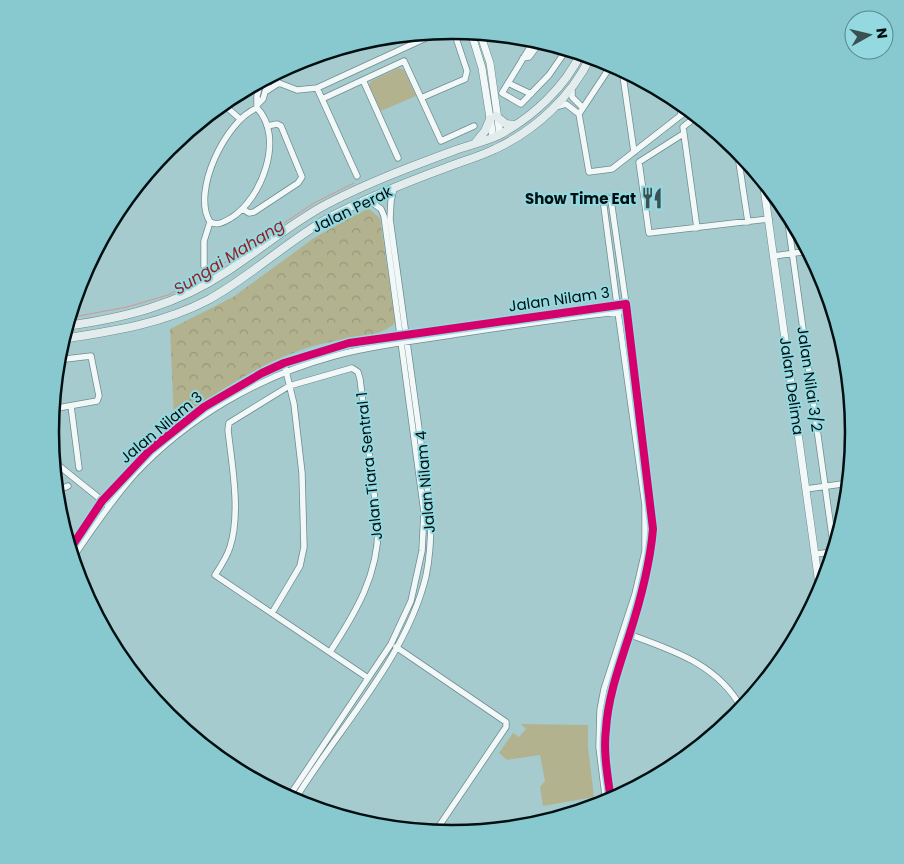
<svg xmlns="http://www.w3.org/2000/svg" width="904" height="864" font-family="Poppins,sans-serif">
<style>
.green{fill:#b2b28f}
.forest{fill:url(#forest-crowns)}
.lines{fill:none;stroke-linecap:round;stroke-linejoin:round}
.stream{stroke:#d19793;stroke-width:1}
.minor-casing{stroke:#6e8c8f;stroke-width:7}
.tertiary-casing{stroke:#6e8c8f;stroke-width:8}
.secondary-casing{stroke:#6e8c8f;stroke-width:9}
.minor{stroke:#f2f7f8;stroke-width:5.5}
.tertiary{stroke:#f2f7f8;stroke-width:7}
.secondary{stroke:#e3eced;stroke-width:8}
.cycleway-casing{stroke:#94d9e0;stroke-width:11}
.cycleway{stroke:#d6006c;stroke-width:8}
.labels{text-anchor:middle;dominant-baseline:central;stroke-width:4;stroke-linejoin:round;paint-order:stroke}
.poi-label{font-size:15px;font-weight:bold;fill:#000f12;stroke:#94d9e0;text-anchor:end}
.street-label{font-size:15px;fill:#000f12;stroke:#94d9e0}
.water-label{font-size:16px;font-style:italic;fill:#942023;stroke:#94d9e0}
.rim{fill:none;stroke:#000f12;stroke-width:2.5}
</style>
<defs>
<pattern id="forest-crowns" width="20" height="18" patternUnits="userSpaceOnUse" patternTransform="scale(1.25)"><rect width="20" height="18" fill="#b2b28f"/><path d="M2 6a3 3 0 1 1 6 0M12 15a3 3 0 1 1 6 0" fill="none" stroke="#97987a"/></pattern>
</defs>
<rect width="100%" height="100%" fill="#a6cbce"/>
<path class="green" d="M399,68l5,2 12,26 -35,15 -12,-26 2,-4z
M521,724l67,1v22l6,50 -51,9 -3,-19 5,-6 -5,-26 -33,5 -8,-7 14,-20 6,4 7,-8z"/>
<path class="forest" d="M368,208l12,10 15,105c-16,15 -44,14 -65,19 -58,12 -108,47 -156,80l-4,-93 63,-32 81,-59z"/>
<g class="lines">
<path class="stream" d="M68,318l59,-11 41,-12 35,-18 111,-74 40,-20"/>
<g class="minor-casing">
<path id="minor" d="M535,39l-33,54 19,11 28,-29 18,-26
M573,51l4,11
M523,58l6,-1 12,-16
M612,64l-33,50 10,58 23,-3 77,-60
M622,69l12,83
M266,78l31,12 20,-2 124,-57
M363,80l35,78
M508,83l23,11
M317,88l40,88
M572,88v9l11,11
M265,92l14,-9
M421,98l44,-19 2,-8 -10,-30
M322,99l82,-38 37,80 33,-15
M679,101l2,13
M222,103l18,16
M258,104l5,-5 6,-20
M257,106v-10l4,-16
M555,107l11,-3 13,10
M697,116l-14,11 14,101
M187,132l8,-2 10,-13
M683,134l-44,28 10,71 120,-14
M737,149l11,73
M786,208l48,342
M243,209l6,4 5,-1 44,-29 4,-6 -21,-51 -4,-2 -10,2
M210,222c8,4 14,0 21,-4 31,-19 54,-81 26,-110
M210,222c-19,-30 16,-102 47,-114
M106,232l8,-10 3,-11
M774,256l35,-5
M204,266v-25l6,-19
M626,304l-15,-104 -5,-3 -3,2 15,113 9,-2
M71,406l8,62
M52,409l45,-8 2,-5 -8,-40 -34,4
M53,461l56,45
M806,489l43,-6
M56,491l12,-5
M66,539h1
M70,549l32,-48 48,-51 54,-43 58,-34 22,-10 65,-20 277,-39 27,225c-3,36 -13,73 -24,107 -10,31 -21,61 -23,93 -3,24 2,48 5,72
M815,554l19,-2
M72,559c20,-30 40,-59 63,-85 53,-57 125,-98 199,-118 40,-11 82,-15 123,-22 54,-8 107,-16 161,-22l27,193v46l-10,43 -31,95 -4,21 -1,37 7,56
M272,613l28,-47 4,-19 -2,-74 -8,-69 -10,-41
M628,634c44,16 90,30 114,75
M396,647l110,75v5l-71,105
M330,652c26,-40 49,-78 48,-127l-18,-146 -2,-7 -6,-4 -63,18 -60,37 -1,7c4,35 13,83 2,117 -3,10 -9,19 -15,28l153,103
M288,798l103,-154 20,-43 11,-50 2,-39 -40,-296 -3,-7 -14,-10
M294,801c43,-71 112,-142 132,-225 4,-19 5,-40 5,-60l-41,-297 1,-18 3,-13"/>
</g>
<g class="tertiary-casing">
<path id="tertiary" d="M471,32l11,36 11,69
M480,33l10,30 10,71
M763,181l57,410"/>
</g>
<g class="secondary-casing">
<path id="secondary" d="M496,116l10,8 9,1
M476,142l9,-11 5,-12
M66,326c58,-8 111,-21 160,-54 34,-22 65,-49 101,-68 40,-21 83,-37 126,-53 15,-6 32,-9 46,-16 34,-18 66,-48 82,-82
M62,339c51,-8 100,-15 146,-39 44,-24 81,-61 126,-85 36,-18 73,-33 111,-47 17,-7 34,-11 50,-19 41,-19 76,-52 96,-93"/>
</g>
<use href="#minor" class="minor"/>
<use href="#tertiary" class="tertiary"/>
<use href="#secondary" class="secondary"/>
<g class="cycleway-casing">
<path id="cycleway" d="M70,549l32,-48 48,-51 54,-43 58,-34 22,-10 65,-20 277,-39 27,225c-3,36 -13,73 -24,107 -10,31 -21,61 -23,93 -3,24 2,48 5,72"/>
</g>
<use href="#cycleway" class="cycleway"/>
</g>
<defs>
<g id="restaurant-bare" transform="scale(1.725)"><path d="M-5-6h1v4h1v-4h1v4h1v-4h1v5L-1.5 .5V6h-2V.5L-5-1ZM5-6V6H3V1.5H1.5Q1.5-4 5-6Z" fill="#3a5154" stroke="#94d9e0" stroke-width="2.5" paint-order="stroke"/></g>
</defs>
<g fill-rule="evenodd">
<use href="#restaurant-bare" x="652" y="198"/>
</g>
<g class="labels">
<g class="poi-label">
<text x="636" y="198">Show Time Eat</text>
</g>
<g class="street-label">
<text transform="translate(352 209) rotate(-26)">Jalan Perak</text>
<text transform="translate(559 299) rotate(-8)">Jalan Nilam 3</text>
<text transform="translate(810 379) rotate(82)">Jalan Nilai 3/2</text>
<text transform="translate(792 386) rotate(82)">Jalan Delima</text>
<text transform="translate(161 427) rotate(-40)">Jalan Nilam 3</text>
<text transform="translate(369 466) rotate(-96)">Jalan Tiara Sentral 1</text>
<text transform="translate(425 482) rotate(-95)">Jalan Nilam 4</text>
</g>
<g class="water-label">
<text transform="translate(229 257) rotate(-32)">Sungai Mahang</text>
</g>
</g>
<path d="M0 0H904V864H0ZM59 432a393 393 0 1 1 786 0a393 393 0 1 1-786 0Z" fill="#88c9d0" fill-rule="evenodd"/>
<path class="rim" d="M59 432a393 393 0 1 1 786 0a393 393 0 1 1-786 0Z"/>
<g transform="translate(869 35) rotate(82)"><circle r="24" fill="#94d9e0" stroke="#59888e"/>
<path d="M0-4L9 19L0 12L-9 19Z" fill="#3a5154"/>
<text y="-8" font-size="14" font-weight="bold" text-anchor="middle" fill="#000f12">N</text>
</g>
</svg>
